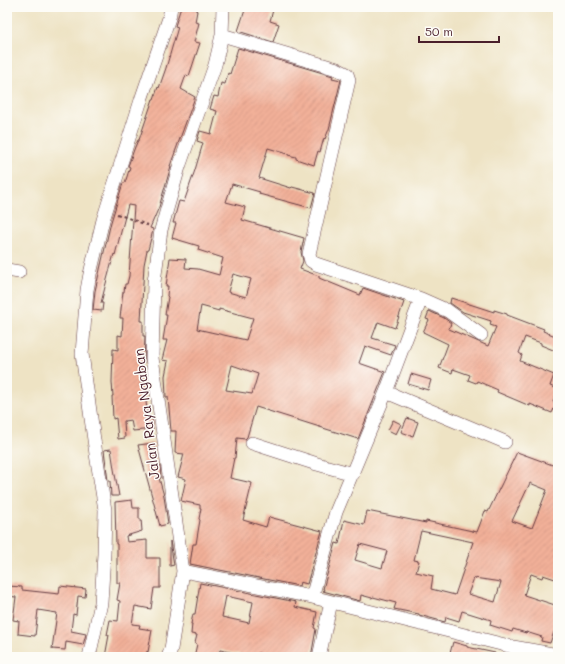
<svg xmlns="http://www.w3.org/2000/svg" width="565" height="664" font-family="Mali,sans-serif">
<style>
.building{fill:url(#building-hatch);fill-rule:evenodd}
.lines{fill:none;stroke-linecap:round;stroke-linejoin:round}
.minor-casing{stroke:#633c42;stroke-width:14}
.path{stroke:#633c42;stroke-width:2;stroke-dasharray:3 3;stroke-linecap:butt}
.minor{stroke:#fff;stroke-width:13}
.labels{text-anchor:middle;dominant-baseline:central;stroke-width:3;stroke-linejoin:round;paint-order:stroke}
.street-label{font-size:14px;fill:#4a1f2b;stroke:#fdfcf7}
</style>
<defs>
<pattern id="building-hatch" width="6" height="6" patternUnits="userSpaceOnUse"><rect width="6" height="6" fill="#f2b099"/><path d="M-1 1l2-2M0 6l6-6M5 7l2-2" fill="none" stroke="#d19784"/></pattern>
</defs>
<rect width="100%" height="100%" fill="#fdfcf7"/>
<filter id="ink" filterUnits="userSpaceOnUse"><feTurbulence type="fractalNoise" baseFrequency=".025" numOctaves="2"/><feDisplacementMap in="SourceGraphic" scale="8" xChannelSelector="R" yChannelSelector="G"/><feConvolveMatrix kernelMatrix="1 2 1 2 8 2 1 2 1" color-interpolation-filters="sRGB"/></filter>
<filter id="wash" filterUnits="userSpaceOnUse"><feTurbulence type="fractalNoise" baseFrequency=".012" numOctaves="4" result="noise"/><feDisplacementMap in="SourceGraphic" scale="16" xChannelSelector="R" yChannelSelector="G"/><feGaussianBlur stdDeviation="0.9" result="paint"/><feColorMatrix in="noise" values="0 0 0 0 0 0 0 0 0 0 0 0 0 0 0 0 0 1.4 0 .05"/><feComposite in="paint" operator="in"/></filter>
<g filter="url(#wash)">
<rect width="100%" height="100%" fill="#eee3c4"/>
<g id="blocks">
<path class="building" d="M181,7h16l-1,4h1l-2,11 4,1 -5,19 6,1 -11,33 -3,-1 -5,14 14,8 -25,69h1l-12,41 -9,21 3,1 -1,5 -4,16h-1l-3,15 -3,56h2v15h2l-1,27h-3v20h1l1,11h2l3,24h4l1,11 -20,2 -2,-11 -7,1 1,17 -7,1 -2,-21 -3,1 -1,-23h1l-1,-14 1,-33 5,1v-15l4,1 1,-18h-3l3,-26h1l1,-8h2l2,-8 5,-70 -6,-1 -13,50 -1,-1 -9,33 -4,16h2l-1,8 -9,-1 2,-19 16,-69 12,-39h2l5,-16 -2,-1 7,-19 3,-7h1l14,-41h1l4,-12 1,1 7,-20 12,-41 -3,-1z
M246,7h18l9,3 -3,11 9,3 -6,18 -35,-11z
M238,48l95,28 -1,2 9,2 -12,49 -4,10 -1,-1 -4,14 -2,-1 -4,14 -18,-6v-2l-8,-2v-1l-20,-6 -9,30 32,10 1,-1 23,6 -4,15 -52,-14 1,-2 -28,-8 -6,18 19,5 -3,13 62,18 -3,14 2,9 -3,8 19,7v2l41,17 3,-7 41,14 -9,26 -17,-6 -6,16 23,7 -4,10 -26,-9 -6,17 26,9 -27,67 -102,-32 -9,30 -2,2 -8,-1 -2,20h-1l-4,20 22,5 -9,37 23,7 3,-10 53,14 -15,53 -7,-2 -1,4 -109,-22 3,-20h3l4,-24 -1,-1 2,-11h-1v-3l-19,-4 5,-22 -8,-2 6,-23 -9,-1 1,-22h-5l-3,-34h-2l-1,-21 3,-15 -6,-1 5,-20h-4l4,-25h-2l3,-18 -1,-1 1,-10h-2l4,-28 16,1 -1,9 13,1 21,6 4,-17 -25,-8 1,-4 -27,-8 4,-15h-3l6,-22 5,1 11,-32 8,-27 -6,-2 3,-10 11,3 6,-23 -7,-2 4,-13 4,1 3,-14 4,1 3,-11 2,1zM233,274l18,5 -5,18 -18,-5zM201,306l18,5v-2l34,9 -7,22 -49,-11zM232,365l26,9 -6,20 -26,-4z
M451,298l43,14v-2l13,4v1l37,14 -1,2 15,6v15l-17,-7v-2l-16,-6 -6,16 3,2 -2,6 34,14 -4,11 8,3 -5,13 3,2 -4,9 -22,-9v2l-33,-14 1,-2 -21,-9 -1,2 -8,-3 2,-5 -17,-6 -1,4 -13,-5 9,-24 -25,-12 6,-12 -3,-1 3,-8 15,7 7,5 -2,6 39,17 8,-19 -6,-2 1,-4 -28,-9 -13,-9z
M411,374l20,6 -3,10 -20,-6z
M407,418l11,4 -5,14 -12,-4z
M393,420l8,4 -5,10 -8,-4z
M154,443l3,24 3,-1 1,12h-2l5,18 4,28 -8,2 -22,-81z
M111,449l3,20 5,27h-8l-1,-15h-2l-4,-31z
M517,452l41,15v113l-15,-5 -1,3 -11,-4 -7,21 34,11v28l-4,-2 -4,11 -9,-2 1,-4 -16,-5v1l-13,-4 -1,3 -22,-7 1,-5 -29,-9 -3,10 -13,-4 -1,5 -26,-7v-1l-25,-5 2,-6 -23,-6 -1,1 -11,-3 -1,6 -37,-10 1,-2h-1l13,-46 3,1 5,-24 20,5 3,-14 59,12v-2l51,11 8,-21 3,1zM530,483l17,7 -15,38 -20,-7zM421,531l52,11 -18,53 -24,-6 2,-13 -17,-4 3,-11 -5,-1zM360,544l27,7 -5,17 -27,-8zM474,578l27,4 -6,20 -27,-8z
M132,500l1,8h6v11h2l1,12 -16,5 1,6 20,-2v18h13v30h-6l-3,21 -16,-3 -3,18 8,1 -1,3 13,2 -4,22 -1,-1 -1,6h-41l4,-22h-2l3,-15 8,1 2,-20 -3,-1 3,-17h-3v-39h-1l-1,-42z
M170,541l4,24 -4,1z
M200,583l96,19 -1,5 22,5 -3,16 2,1 -5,28h-33l-20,-4 -1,4h-15l1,-2 -23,-5 -2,7h-24l3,-13 -2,-1 2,-8 -6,-1 1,-10h-1l2,-10h2zM226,596l27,6 -4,21 -27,-6z
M8,586l14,1v3l37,4 1,-8 26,3 -1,8 -7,-1 -2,19 -3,-1 -2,17 15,3 -3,11 -17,-3 -1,8 -13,-1 5,-36 -19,-3 -3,26 -17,-2 1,-13 -6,-1 3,-23 -9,-1z
M453,642l14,4v1l28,6v4h-46z"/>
</g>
</g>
<g filter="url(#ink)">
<use href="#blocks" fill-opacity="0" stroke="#633c42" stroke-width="1"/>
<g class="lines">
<g class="minor-casing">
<path id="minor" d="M222,35l115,34 10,5 2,6 -40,174 2,7 5,3 105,35 27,12 33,24
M7,270l12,2
M386,392l119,50
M252,443l65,21 36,10
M183,571l129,26 201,50 45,8
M312,597l24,-85 50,-120 35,-93
M89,657l12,-54 3,-49 1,-44 -9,-56 -14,-100 5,-64 3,-16 13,-54 39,-123 27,-79 2,-11
M168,657l3,-8 12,-78 -31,-213 2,-76 7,-52 18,-63 36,-102 7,-30 1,-28
M319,657l12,-55"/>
</g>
<path class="path" d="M117,214l33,12"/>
<use href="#minor" class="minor"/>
</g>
</g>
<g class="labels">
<g class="street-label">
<text transform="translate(146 414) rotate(-97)">Jalan Raya Ngaban</text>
</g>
</g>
<rect width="565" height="664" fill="none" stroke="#fdfcf7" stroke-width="24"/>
<path d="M419 36v6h80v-6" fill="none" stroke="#4a1f2b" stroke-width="2"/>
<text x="425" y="36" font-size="12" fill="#4a1f2b" stroke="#fdfcf7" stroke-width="3" paint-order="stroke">50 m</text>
</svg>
